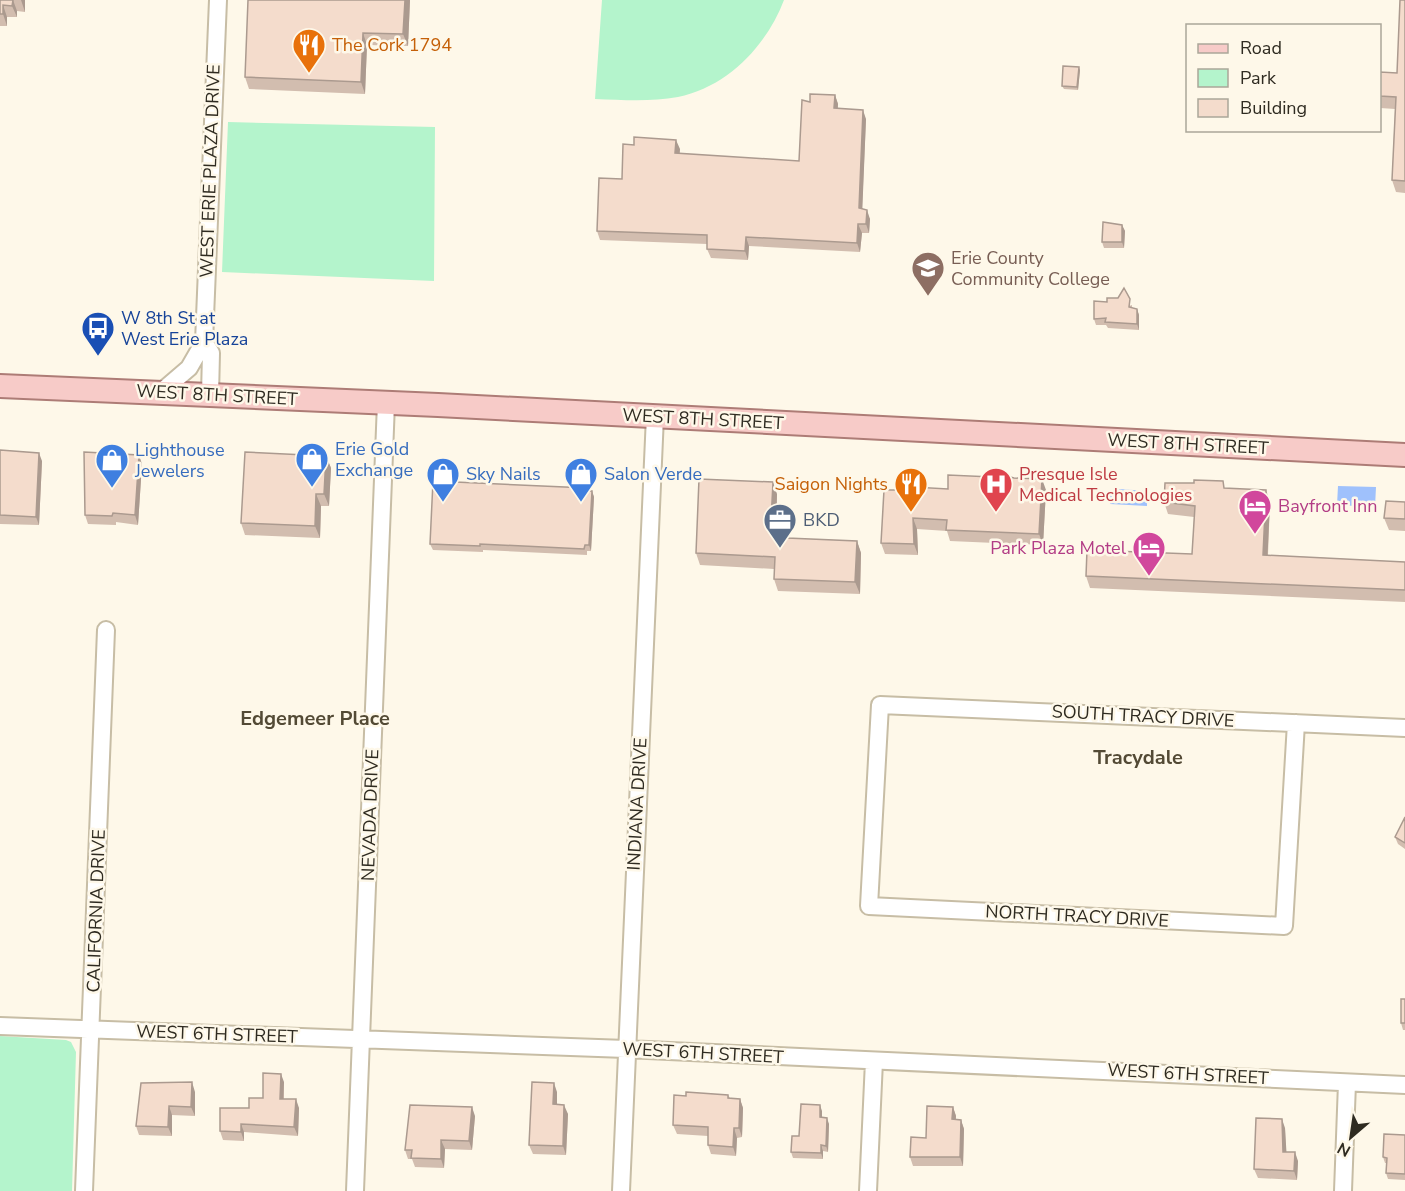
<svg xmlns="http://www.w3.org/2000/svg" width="1405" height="1191" font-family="'Nunito Sans',sans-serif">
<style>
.green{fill:#b4f4cc}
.water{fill:#9fc1fc}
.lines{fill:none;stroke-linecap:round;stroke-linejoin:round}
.minor-casing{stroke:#c7bda5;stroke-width:20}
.major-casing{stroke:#ad7c76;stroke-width:26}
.minor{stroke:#fff;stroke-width:16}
.major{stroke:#f7cbc8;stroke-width:22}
.wall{fill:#d2bdaf}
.shaded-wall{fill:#ab9a8f}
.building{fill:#f4dccc;stroke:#ab9a8f;stroke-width:1.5}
.labels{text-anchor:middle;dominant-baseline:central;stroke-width:5;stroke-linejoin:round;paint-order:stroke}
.food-label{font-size:18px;fill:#c56008;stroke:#fef8e9;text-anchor:start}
.street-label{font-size:18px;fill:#2f2b21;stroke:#fef8e9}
.education-label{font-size:18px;fill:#785e54;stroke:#fef8e9;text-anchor:start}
.transit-label{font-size:18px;fill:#164399;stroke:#fef8e9;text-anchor:start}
.shop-label{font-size:18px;fill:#366cbe;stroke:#fef8e9;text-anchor:start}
.health-label{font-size:18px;fill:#be3a42;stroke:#fef8e9;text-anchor:start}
.hotel-label{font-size:18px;fill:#b23c85;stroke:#fef8e9;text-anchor:start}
.service-label{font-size:18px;fill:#4e5e75;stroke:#fef8e9;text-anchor:start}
.neighbourhood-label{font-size:20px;font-weight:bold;fill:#534a35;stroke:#fef8e9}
</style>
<rect width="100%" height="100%" fill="#fef8e9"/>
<path class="green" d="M602,0h182c-17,45 -56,87 -106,97 -27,5 -55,3 -83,2z
M228,122l207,5 -1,154 -212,-9z
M0,1036l66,4 5,2 5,10 -4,139h-72z"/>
<path class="water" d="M1338,486l38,1 -1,20 -38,-2z
M1119,489l28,2v15l-37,-2 -1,-12z"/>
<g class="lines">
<g class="minor-casing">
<path id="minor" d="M204,342l7,11 -1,42
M161,392l28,-24 15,-26 14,-342
M1296,723l-12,203 -415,-20 11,-201 525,23
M0,1026l626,23 779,36
M84,1191l22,-561
M355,1191l31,-788
M621,1191l34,-775
M868,1191l6,-130
M1343,1191l4,-108"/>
</g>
<g class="major-casing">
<path id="major" d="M0,386l438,19 967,50"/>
</g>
<use href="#minor" class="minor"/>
<use href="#major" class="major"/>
</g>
<path class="wall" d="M0,0h25v12l-8,-1v6h-10v9h-7z
M410,0l-2,46 -41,-1 -2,49 -116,-5 -4,-12z
M1405,0v193l-9,-1 -4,-12 3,-71 -15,-1v-36l17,1z
M1080,70l-2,20 -14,-1 -2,-3z
M835,95l3,9v4l28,11 -4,90 8,10 -1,14h-7l-2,19 -111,-6 -1,14 -37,-2 -4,-9v-5l-107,-4 -3,-9 25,-52 58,-30 -1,5 120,7 11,-59z
M1122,225l3,6 -1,17h-20l-2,-6z
M1132,305v3l5,1 2,6v15l-31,-2 -2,-3h-10l-2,-6z
M0,450l42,11 -3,64 -39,-1z
M326,456l5,12 -2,38h-8l-1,32 -75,-3 -4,-12z
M142,464l-4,61 -22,-3v3l-28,-1 -3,-9z
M1226,488l44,14 -2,53 137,7v40l-315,-14 -4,-12 106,-22 2,-37 -26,-3 -4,-12z
M948,489l98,1 -3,55 -93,-4 -3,-10 -30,-2 1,26 -33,-1 -4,-11z
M588,491h4l2,6 -3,54h-4v4l-104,-5v2l-50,-2 -3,-6z
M777,494l-1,33 11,11 70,3 4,12 -1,41 -82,-3 -4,-12v-10l-74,-4 -4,-12z
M1405,502v29l-16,-1 -5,-12z
M1405,817v32l-7,-5 -3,-7z
M1405,999v31h-2l-2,-7z
M284,1082v17l15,9 -1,28 -54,-4v9l-21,-1 -3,-9z
M195,1092v24l-23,-1v21l-33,-1 -3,-9z
M557,1092v13l11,9 -2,41 -33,-1 -4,-9z
M728,1095l2,3 10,1 3,9 -1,29 -5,1 -1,18 -25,-2 -3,-9v-9l-31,-2 -4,-9z
M953,1107l3,9v3l5,1 3,9 -1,37h-50l-3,-9z
M822,1111v7l7,6 -1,28 -5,-1v8l-30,-1 -2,-6 8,-16z
M475,1116l-3,34 -27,-1 -1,19 -29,-1 -3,-8h-4l-3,-9z
M1285,1128l1,24 12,9 -1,19 -39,-2 -4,-9z
M1405,1135v45l-17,-1 -2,-6 1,-10h-2l-2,-6z"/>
<path class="shaded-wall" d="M13,0l4,11v6l-5,-11z
M21,0h4v12z
M405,0h5l-2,46 -5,-12z
M3,5l4,12v9l-4,-12z
M363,33l4,12 -2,49 -4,-12z
M1079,67l1,3 -2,20 -1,-3z
M835,95l3,9 -1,13 -3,-9z
M863,110l3,9 -4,98 -3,-9z
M676,140l4,9 -1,13 -4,-9z
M867,210l3,9 -1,14 -3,-9z
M858,224l4,9 -2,19 -3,-9z
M1122,225l3,6 -1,17 -2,-6z
M746,237l3,9 -1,14 -3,-9z
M1137,309l2,6v15l-2,-6z
M39,453l3,8 -3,64 -3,-8z
M139,455l3,9 -4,61 -3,-10z
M326,456l5,12 -2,38 -5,-12z
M1042,479l4,11 -3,55 -4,-11z
M773,482l4,12 -1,39 -5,-11z
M1266,490l4,12 -3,65 -4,-12z
M592,491l2,6 -3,54 -2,-6z
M316,494l5,12 -1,32 -5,-12z
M913,518l4,11 1,26 -4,-11z
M857,541l4,12 -1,41 -5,-12z
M281,1074l3,8 -1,25 -3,-8z
M192,1082l3,10v24l-4,-9z
M554,1083l3,9v21l-4,-9z
M296,1099l3,9 -1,28 -4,-9z
M740,1099l3,9 -1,29 -3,-9z
M564,1105l4,9 -2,41 -3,-9z
M820,1105l2,6v12l-2,-6z
M169,1106l3,9v21l-4,-9z
M472,1107l3,9 -3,34 -3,-9z
M953,1107l3,9 -1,12 -3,-9z
M827,1118l2,6 -1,28 -2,-6z
M1282,1119l3,9 2,33 -4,-9z
M961,1120l3,9 -1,37 -3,-9z
M241,1124l3,8v9l-3,-9z
M734,1128l3,10 -1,18 -3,-9z
M441,1140l4,9 -1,19 -3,-9z
M821,1145l2,6v8l-2,-6z
M1295,1152l3,9 -1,19 -3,-9z"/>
<path class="building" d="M0,0h13l-1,6 -9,-1v9h-3z
M248,0h157l-2,34 -40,-1 -2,49 -116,-5z
M1400,0h5v181l-13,-1 4,-83 -16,-1v-24l17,1z
M1063,66l16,1 -2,20 -15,-1z
M810,94l25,1 -1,13 29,2 -4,98 8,2 -1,14h-8l-1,19 -111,-6 -1,14 -38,-2v-14l-110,-4 2,-53 23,1 1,-35 11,1v-8l42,3 -1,13 124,8 3,-61 8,2z
M1103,222l19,3v17h-20z
M1124,288l6,11 -1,8 8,2v15l-32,-2 1,-4 -12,1v-18l13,1v-4h11z
M0,450l39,3 -3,64 -36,-2z
M84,452l55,3 -4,60 -22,-2 -1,3 -27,-1z
M245,452l81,4 -2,38h-8l-1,32 -74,-3z
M992,472l22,6 28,1 -3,55 -93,-4 1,-10 -34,-2 1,26 -33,-1 3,-53h12v-4l52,3v-14l44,2z
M699,479l74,3 -2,40 16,16 70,3 -2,41 -81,-3 1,-22 -79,-4z
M1194,480l29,1 1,7 42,2 -3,65 142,7v28l-319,-14 1,-26 105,4 3,-48 -31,-4 1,-19h29z
M433,481l154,7v3h5l-3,54h-4l-1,4 -104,-5v2l-50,-2z
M1386,501l19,1v17l-21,-1z
M1405,817v26l-10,-6z
M1401,999h4v24h-4z
M263,1073l18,1 -1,25h16l-2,28 -53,-3v8l-21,-1v-23h29v-10h14z
M192,1082l-1,25 -22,-1 -1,21 -32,-1 5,-43z
M532,1082l22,1 -1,21 11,1 -1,41 -34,-1z
M686,1092l42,3v3l12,1 -1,29h-5l-1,19 -25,-2v-18l-35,-2 1,-30 12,1z
M801,1104l19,1v12l7,1 -1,28 -5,-1v8l-30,-1 1,-16h7z
M410,1105l62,2 -3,34 -28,-1v19l-30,-1 1,-8h-7z
M927,1106l26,1 -1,12 9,1 -1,37h-50l1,-20 15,1z
M1256,1118l26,1 1,33h12l-1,19 -40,-2z
M1384,1134l21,1v39l-19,-1 1,-15 -4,-1z"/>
<defs>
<g id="restaurant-pin" transform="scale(1.725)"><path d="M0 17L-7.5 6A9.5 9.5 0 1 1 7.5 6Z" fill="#e8710a" stroke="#fef8e9"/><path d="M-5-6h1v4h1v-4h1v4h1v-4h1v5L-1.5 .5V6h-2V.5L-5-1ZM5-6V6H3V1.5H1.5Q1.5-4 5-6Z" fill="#fff"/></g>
<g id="university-pin" transform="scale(1.725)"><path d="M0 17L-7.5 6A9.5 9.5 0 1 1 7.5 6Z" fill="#8d6e63" stroke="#fef8e9"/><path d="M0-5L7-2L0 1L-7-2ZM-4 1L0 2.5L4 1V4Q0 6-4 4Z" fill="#fff"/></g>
<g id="bus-pin" transform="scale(1.725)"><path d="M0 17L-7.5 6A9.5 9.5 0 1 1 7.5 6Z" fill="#1a4fb4" stroke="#fef8e9"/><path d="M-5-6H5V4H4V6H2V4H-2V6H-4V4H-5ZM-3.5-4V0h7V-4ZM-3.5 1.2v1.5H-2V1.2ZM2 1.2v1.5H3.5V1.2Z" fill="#fff"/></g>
<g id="shop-pin" transform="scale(1.725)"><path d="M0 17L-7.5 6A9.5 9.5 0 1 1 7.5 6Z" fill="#3f7fe0" stroke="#fef8e9"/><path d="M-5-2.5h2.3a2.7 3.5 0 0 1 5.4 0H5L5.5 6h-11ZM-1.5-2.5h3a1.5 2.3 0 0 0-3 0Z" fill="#fff"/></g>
<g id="hospital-pin" transform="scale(1.725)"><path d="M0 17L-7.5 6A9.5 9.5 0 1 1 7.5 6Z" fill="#e0444e" stroke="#fef8e9"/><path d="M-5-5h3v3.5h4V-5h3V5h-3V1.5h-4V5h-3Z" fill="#fff"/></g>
<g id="hotel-pin" transform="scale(1.725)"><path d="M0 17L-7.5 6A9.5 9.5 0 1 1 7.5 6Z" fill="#d1479c" stroke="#fef8e9"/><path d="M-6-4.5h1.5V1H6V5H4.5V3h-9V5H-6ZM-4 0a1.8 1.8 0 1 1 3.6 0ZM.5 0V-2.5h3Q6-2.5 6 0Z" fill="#fff"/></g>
<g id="office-pin" transform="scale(1.725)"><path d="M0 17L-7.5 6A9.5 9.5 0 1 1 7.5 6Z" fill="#5c6f8a" stroke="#fef8e9"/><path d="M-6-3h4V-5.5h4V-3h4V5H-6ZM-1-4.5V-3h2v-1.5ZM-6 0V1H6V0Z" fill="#fff"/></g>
</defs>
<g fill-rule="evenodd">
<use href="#restaurant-pin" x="309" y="45"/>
<use href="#university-pin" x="928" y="268"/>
<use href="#bus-pin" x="98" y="328"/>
<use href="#shop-pin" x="312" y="459"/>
<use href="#shop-pin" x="112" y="460"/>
<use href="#shop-pin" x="443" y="474"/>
<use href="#shop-pin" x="581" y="474"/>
<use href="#restaurant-pin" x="911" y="484"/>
<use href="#hospital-pin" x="996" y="484"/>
<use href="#hotel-pin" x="1255" y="506"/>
<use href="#office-pin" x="780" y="520"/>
<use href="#hotel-pin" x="1149" y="548"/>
</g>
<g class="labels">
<g class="food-label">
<text x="332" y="45">The Cork 1794</text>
<text x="888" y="484" text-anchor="end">Saigon Nights</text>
</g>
<g class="street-label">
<text transform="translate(210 171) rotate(-88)">WEST ERIE PLAZA DRIVE</text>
<text transform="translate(217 395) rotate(3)">WEST 8TH STREET</text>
<text transform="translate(703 419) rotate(3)">WEST 8TH STREET</text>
<text transform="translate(1188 444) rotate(3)">WEST 8TH STREET</text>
<text transform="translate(1143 716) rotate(3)">SOUTH TRACY DRIVE</text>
<text transform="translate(637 804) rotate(-87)">INDIANA DRIVE</text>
<text transform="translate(370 815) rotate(-88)">NEVADA DRIVE</text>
<text transform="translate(96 911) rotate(-88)">CALIFORNIA DRIVE</text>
<text transform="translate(1077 916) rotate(3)">NORTH TRACY DRIVE</text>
<text transform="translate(217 1034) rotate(2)">WEST 6TH STREET</text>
<text transform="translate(703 1053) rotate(3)">WEST 6TH STREET</text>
<text transform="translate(1188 1074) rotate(3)">WEST 6TH STREET</text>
</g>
<g class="education-label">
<text x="951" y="258">Erie County<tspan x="951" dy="21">Community College</tspan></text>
</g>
<g class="transit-label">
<text x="121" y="318">W 8th St at<tspan x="121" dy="21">West Erie Plaza</tspan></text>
</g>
<g class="shop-label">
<text x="335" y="449">Erie Gold<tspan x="335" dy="21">Exchange</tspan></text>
<text x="135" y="450">Lighthouse<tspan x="135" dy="21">Jewelers</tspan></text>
<text x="466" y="474">Sky Nails</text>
<text x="604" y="474">Salon Verde</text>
</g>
<g class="health-label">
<text x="1019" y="474">Presque Isle<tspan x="1019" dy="21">Medical Technologies</tspan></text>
</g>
<g class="hotel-label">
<text x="1278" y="506">Bayfront Inn</text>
<text x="1126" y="548" text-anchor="end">Park Plaza Motel</text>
</g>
<g class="service-label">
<text x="803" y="520">BKD</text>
</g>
<g class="neighbourhood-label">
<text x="315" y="718">Edgemeer Place</text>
<text x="1138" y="757">Tracydale</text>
</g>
</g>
<rect x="1186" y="24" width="195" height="108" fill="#fef8e9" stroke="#aba699" stroke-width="1.5"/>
<rect x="1198" y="44" width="30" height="9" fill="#f7cbc8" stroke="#aba699" stroke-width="1.5"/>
<text x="1240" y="54" font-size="18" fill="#2f2b21">Road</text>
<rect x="1198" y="69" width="30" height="18" fill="#b4f4cc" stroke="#aba699" stroke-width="1.5"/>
<text x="1240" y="84" font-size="18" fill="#2f2b21">Park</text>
<rect x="1198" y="99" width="30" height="18" fill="#f4dccc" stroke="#aba699" stroke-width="1.5"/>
<text x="1240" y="114" font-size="18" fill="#2f2b21">Building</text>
<g transform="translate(1351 1137) rotate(209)" stroke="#fef8e9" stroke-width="4.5" paint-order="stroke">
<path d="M0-4.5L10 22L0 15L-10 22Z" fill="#2f2b21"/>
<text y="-9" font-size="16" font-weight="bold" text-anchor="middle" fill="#2f2b21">N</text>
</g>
</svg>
